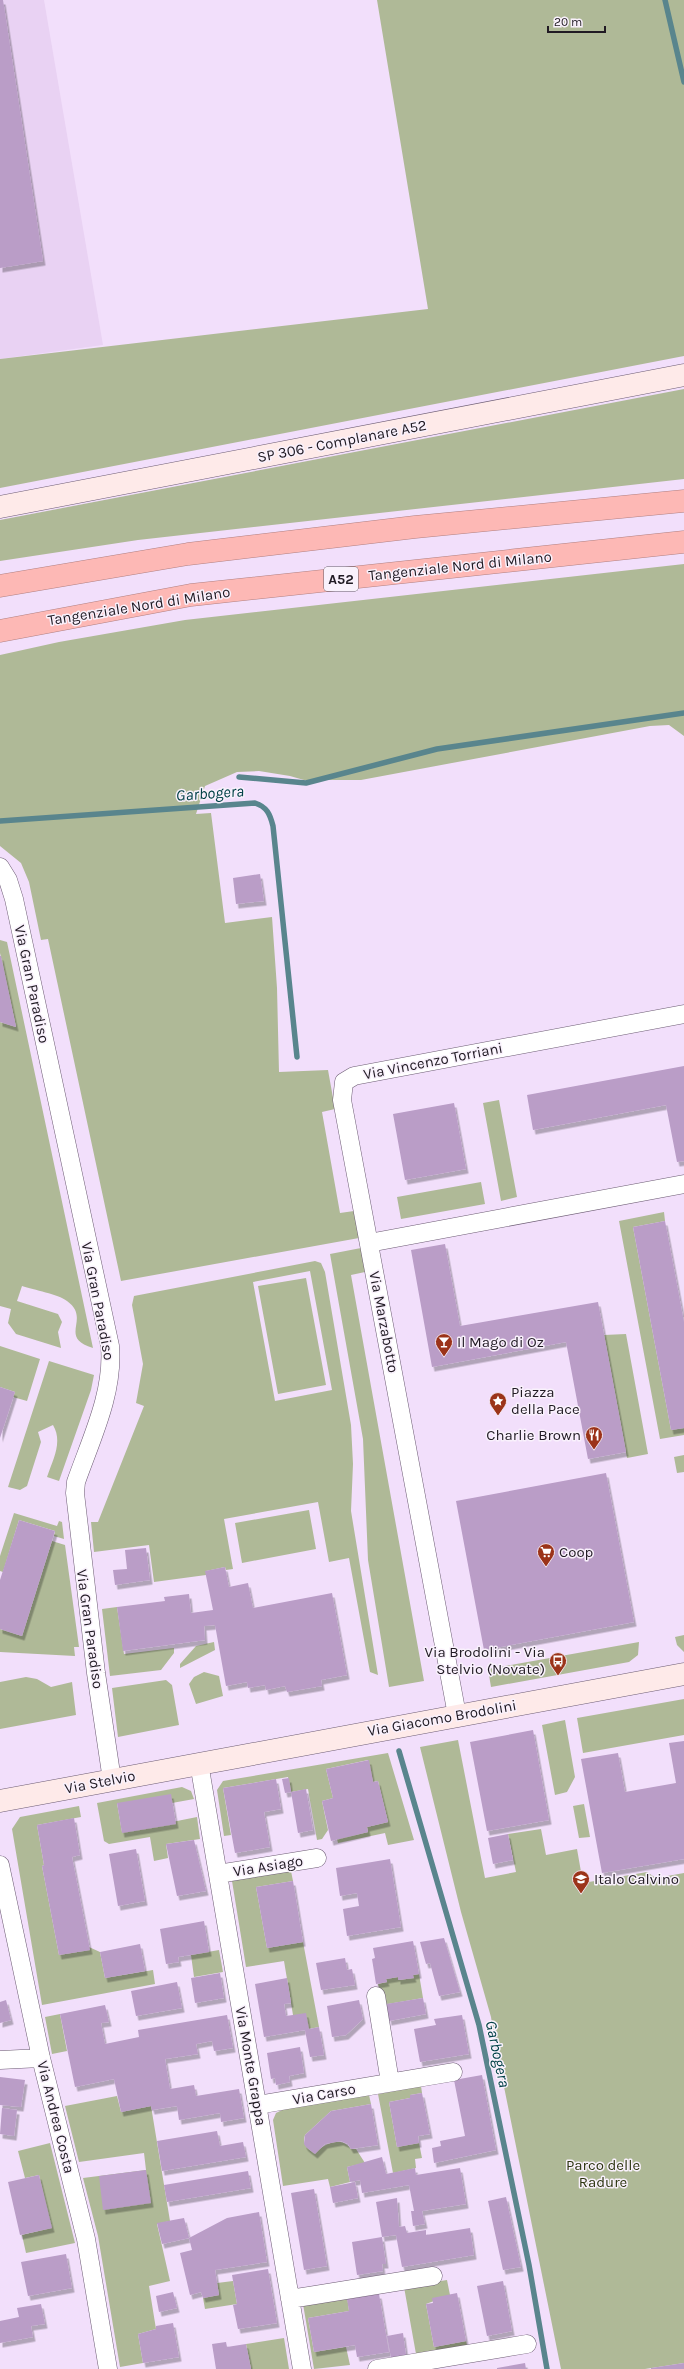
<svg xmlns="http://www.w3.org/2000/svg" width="684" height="2369" font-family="Karla,sans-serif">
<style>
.built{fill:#e9d2f3}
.green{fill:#afb997;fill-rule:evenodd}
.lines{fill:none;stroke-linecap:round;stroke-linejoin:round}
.stream{stroke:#59858d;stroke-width:5.5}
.building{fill:#ba9dc7;filter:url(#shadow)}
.street-casing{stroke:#6c5c73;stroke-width:19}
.secondary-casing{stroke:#6c5c73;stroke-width:23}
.highway-casing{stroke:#b08182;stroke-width:23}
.street{stroke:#fff;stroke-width:18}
.secondary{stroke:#feeae9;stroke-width:22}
.highway{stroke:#fdb8b5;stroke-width:22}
.labels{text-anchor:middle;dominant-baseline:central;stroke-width:3;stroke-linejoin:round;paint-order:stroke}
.shield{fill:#f9f1fc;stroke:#615a64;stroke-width:1}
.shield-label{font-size:14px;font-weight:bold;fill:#201a23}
.street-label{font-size:15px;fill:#201a23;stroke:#f9f1fc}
.poi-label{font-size:15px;fill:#201a23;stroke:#f9f1fc;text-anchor:start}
.park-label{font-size:15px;fill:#2c350f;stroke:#f9f1fc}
.water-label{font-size:16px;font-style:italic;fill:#004046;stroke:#f9f1fc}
</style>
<defs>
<filter id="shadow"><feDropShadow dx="2.5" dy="4.5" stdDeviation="0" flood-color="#0004"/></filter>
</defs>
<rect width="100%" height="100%" fill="#f2dffb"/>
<path class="built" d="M0,0h44l59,345 -103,14z"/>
<path class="green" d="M377,0h307v356l-684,132v-129l428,-50z
M684,389v90l-546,61 -138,21v-41z
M684,564v172l-15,-11 -19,1 -289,54h-57l-14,-4 -31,-5 -22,1 -32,14 -9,28 15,-1 14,110 47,-6 5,71 2,84 49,-2 7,39 -13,3 18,101 14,-2 5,27 -238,43 -73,-342 -7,1 -12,-58 -8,-19 -21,-17v-191l59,-13 126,-22z
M0,940l7,2 86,406c-36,-11 -1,-29 -26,-47 -9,-7 -33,-11 -45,-15l-5,15 41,13 4,8 -4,10 3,16 -45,-14 -8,-11 3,-14 -11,-3v-284l16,5 -16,-74z
M499,1100l18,97 -16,4 -18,-98z
M481,1182l4,22 -84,15 -4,-22z
M664,1212l1,9 -32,6 38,203 13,-2v7l-24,4 -41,-218z
M361,1248l4,24 -14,3 73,406 -35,6 -21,-127 -5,-121 -33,-185z
M315,1261l6,2 4,9 26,153 2,39 -2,47 27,164 -8,-3 -21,-114 -20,4 -11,-60 -94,17 9,50 -7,1 -1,-3 -19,4v4l-52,7 -5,-37 -55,7 -3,-30h7l46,-116 -8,-3 7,-39 -11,-59 2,-9zM310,1271l22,119 -57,11 -22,-119z
M306,1278l20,107 -48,9 -20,-108z
M626,1334l22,120 -21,4 -23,-123z
M0,1346l40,13 -13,42 -14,-4 2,-5 -15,-5z
M49,1361l45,14 -3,15 -32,91 -12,-4c6,-18 16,-35 6,-52l-15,7 3,10 -14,44 -7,4 -12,-3z
M684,1455v17l-7,1 -3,-16z
M309,1510l7,39 -74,14 -7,-40z
M14,1513l43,13 2,-5 3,1 2,17 -10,-3 1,-5 -36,-11 -16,52 -3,-1v-15z
M52,1541l13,4 14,102h-5l1,9 -75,-4v-23l22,7z
M117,1607l7,47 50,-6v5l-13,17 -51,6 -8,-67z
M684,1635v17l-7,-7 -2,-8z
M214,1642l1,8 -35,18v-4l16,-18z
M639,1642l-1,13 -9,7 -138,25 -3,-18z
M204,1672l15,4 4,20 -27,8 -7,-20 5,-7z
M26,1677l11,2 14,8 21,-5 4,33 -76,14v-47z
M166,1680l6,5 7,40 -61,12 -6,-49z
M684,1699v36l-101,18 -6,-35z
M565,1720l10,57 -8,15 -12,3 -13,-70z
M458,1740l27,138 31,-6 -8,-38 33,-5 5,26 31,-6 6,34 64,-11 9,6 28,-5v490l-39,6h-84l-61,-302 -2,-3 -7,-47 -30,-105 -41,-165z
M388,1753l26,87 -26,5 -3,-12 -47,10 -1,-4 31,-7 -1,-5 21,-5 -10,-41 -5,1 -5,-22 -42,9 7,29 -11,3 6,29 -6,9 -5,1 -9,-51 -17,3 -3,-15 -65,11 8,47 -7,1 -7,-46 6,-9z
M182,1787l9,4 3,8 -22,4h-55l5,29 75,-15 3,22 -34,5 2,14 -14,3 -4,-24 -41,7 -5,-3 -7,-38z
M584,1804l6,33 -11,1 -6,-32z
M79,1806l2,11 -44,8 7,40 -2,1 17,89 30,-5v-3l11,5 5,26 48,-8 2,14 -113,21 -30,-176 8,-12z
M291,1871l2,10 -37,6 11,61 36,-6 16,85 -10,2 -16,-14 -9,-54 -38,6 -14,-86z
M219,1950l4,22 -29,5 -3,-22z
M419,1974l4,24 -41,7 -4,-21 9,-2 -1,-3 12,-2 1,3 14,-2v-3z
M60,2014l7,37 -15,3 -7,-37z
M421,2086l1,7 -12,2v3l-21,4 8,45 22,-4 3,15 -7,1 1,9 -23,5 -15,-79z
M369,2095l2,9 -40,7 -26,24c-3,10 2,13 9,18 11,-9 27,-18 37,-4h5l9,14 -18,4 3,15 -20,5 -2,-8 -45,7 -10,-66 3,-7 8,-4z
M117,2096l4,16 30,-6 19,115 -13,3 13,57 -21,5 7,43 -18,5 5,29 -23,4 -22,-131 -15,-58 63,-8 -2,-17 -65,9 -14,-56z
M50,2143l25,100 -49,10 -4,-18 29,-7 -12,-53 -14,3 -7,-27z
M447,2280l3,15 -24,9 8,43 32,-6 1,4 -51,9 -12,-67z
M233,2281l4,23 -32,5 -2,-11 16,-3 -2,-12z
M347,2296l2,15 -41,7 6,34 32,-5 4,18 -36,4 -11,-65z
M284,2338l5,31h-38l-5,-25z"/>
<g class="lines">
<path class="stream" d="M665,0l19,82
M239,777l67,6 131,-34 247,-36
M0,821l255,-18c12,4 15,11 18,23l24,231
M399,1751l80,274 50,240 18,104"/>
</g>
<path class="building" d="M0,0h3l40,261 -43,7z
M260,874l4,27 -28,3 -3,-26z
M0,956h1l15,71 -16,-5z
M684,1066v95l-7,1 -11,-57 -133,25 -6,-35z
M454,1103l12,66 -61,11 -12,-66z
M665,1221l19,101v106l-13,2 -38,-203z
M445,1244l15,82 138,-24 28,150 -38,7 -22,-117 -134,25 -21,-117z
M0,1387l15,5 -15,46z
M606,1473l28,149 -150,28 -28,-149z
M19,1520l36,11 -33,105 -22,-7v-49z
M146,1548l4,32 -35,5 -2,-15 14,-1 -2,-19z
M225,1567l4,20 19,-4 5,25 79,-15 15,82 -26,5 1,6 -35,6 -2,-6 -19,4 -1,-5 -17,3 -1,-6 -21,4 -11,-61 -11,1 1,14 -82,11 -6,-44 48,-6 -1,-4 25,-3 2,19 22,-3 -8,-39z
M533,1730l16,90 -62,11 -17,-89z
M684,1741v118l-82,14 -21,-114 37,-6 7,39 51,-9 -7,-40z
M369,1760l4,22 5,-1 10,41 -21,5 1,5 -37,9 -9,-40 11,-3 -7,-29z
M289,1778l2,14 -6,1 -3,-14z
M276,1779l5,30 -17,3 6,35 -35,6 -12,-65z
M306,1789l7,41 -15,3 -7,-41z
M171,1794l5,30 -54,9 -5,-30z
M74,1818l6,37 -8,2 18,93 -31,5 -17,-89 2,-1 -7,-40z
M508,1834l5,26 -20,4 -5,-26z
M194,1840l12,51 -29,5 -11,-52z
M136,1849l9,52 -27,5 -9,-52z
M390,1859l11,68 -54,9 -4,-27 16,-3 -2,-13 -17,3 -4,-28z
M293,1881l10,61 -36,6 -11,-61z
M204,1921l5,31 -31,5 1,5 -13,2 -6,-35z
M444,1938l16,54 -21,4 -9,-33 -4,1 -6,-22z
M413,1941l6,33 -6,1 1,3 -16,2v-3l-12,2 1,3 -11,2 -4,-25 3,-1 -2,-10z
M140,1944l5,27 -40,7 -5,-26z
M345,1958l2,12 5,-1 3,16 -34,5 -5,-27z
M220,1973l4,25 -29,5 -4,-25z
M287,1978l4,25 -7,1 2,12 20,-3 3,16 10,-2 5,28 -14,2 -5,-27 -41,7 -9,-53z
M177,1982l5,26 -46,8 -5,-25z
M423,1998l3,16 -37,7 -3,-17z
M6,2000l5,20 -11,3v-21z
M359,2000l4,19 -17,16 -14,2 -5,-31z
M105,2005l4,17 -8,1 4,21 34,-7 -1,-7 89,-15 6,33 -19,3 -2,-10 -16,3 2,10 -33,5 5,30 24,-4 2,11 43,-7 5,29 -23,4 -1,-9 -41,7 -2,-14 -25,4 -1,-4 -30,6 -7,-33 -39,8 -15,-73z
M462,2015l7,39 -49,8 -6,-33 22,-4 -2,-6z
M300,2047l4,26 -15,3 1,6 -14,3 -1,-7 -4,1 -4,-26z
M482,2075l14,75 -62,13 -2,-15 9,-2 -1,-5 25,-5 -11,-56z
M0,2077l25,3 -4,27 -21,-2z
M422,2093l8,41 -12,2 1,7 -22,4 -8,-45 21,-4v-3z
M371,2104l7,41 -27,4 -3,-5 -7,-3 -16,3 -10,10 -9,-7 -2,-3 1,-9 26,-24z
M2,2108l15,2 -3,26 -14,-2z
M217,2131l3,15 23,-4 3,15 -84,14 -5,-30z
M382,2157l4,17 29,-6 1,7 44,-7 6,36 -44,7 3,13 -12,2 -2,-15h3l-5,-26 -47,8 -2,-13 -10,2 -3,-15z
M146,2170l5,33 -48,7 -4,-34z
M248,2171l3,17 -84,14 -3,-17z
M39,2175l13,53 -32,7 -12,-53z
M355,2182l3,16 -25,5 -3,-16z
M314,2189l13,77 -23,4 -13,-77z
M506,2197l15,70 -18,3 -15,-69z
M397,2198l2,29 6,-1 2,7 19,-3v5l44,-7 4,27 -72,12 -6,-32 -14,2 -6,-35z
M259,2212l8,50 -52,8 4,25 -16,3 -2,-6 -11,3 -10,-42 12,-3 -3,-12 38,-20z
M184,2218l5,20 -27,6 -5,-21z
M382,2237l4,27h-4l1,7 -26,4 -5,-33z
M66,2254l6,34 -44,8 -7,-34z
M268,2269l9,54 -39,6 -5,-24 4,-1 -5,-29z
M503,2281l9,50 -25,5 -10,-50z
M173,2292l4,16 -18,4 -3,-16z
M457,2293l9,48 -32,6 -8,-43 7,-1 -1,-5z
M379,2294l10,58 -32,5 -2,-12 -41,7 -6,-34 41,-7 -2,-12z
M41,2304l4,20 -14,2 2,11 -33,6v-22l19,-4 -2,-9z
M173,2323l6,34 -36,6 -5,-29 18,-5v-3z
M403,2333l3,22 -15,3 -4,-22z
M226,2342l1,5 19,-3 5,25h-35l-4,-25z
M525,2363l1,6h-29v-1z
M684,2363v6h-33v-1z"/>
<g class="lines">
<g class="street-casing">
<path id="street" d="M0,867l8,13 6,19 96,447c4,47 -19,93 -34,136l-1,11 21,180 16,107
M369,1243l315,-59
M457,1715l-115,-615 2,-18 10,-6 330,-62
M199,1763l103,606
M0,1865l41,193 45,181 22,130
M218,1874l99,-16
M376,1996l14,86
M0,2060l41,-2
M257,2105l196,-33
M290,2299l143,-23
M377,2369l150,-25"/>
</g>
<g class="secondary-casing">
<path id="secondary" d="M0,507l684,-132
M0,1801l684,-127"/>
</g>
<g class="highway-casing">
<path id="highway" d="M0,586l188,-32 227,-27 269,-26
M0,631l191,-36 493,-53"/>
</g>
<use href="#street" class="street"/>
<use href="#secondary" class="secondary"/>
<use href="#highway" class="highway"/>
</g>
<defs>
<g id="bar-pin" transform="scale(0.9)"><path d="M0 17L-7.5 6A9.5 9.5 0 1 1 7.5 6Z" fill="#9b3319" stroke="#f9f1fc"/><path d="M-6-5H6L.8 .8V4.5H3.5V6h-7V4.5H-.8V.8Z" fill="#fff"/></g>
<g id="sight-pin" transform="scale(0.9)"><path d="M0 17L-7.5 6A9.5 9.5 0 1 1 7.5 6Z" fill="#9b3319" stroke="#f9f1fc"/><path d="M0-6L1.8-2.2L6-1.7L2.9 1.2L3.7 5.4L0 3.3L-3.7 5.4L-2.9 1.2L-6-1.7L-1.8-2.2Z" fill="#fff"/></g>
<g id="restaurant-pin" transform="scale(0.9)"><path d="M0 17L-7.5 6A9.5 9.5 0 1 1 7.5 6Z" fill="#9b3319" stroke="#f9f1fc"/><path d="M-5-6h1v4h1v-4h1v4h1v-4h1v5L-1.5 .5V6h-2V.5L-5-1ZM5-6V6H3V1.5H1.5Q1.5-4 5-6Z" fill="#fff"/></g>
<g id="supermarket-pin" transform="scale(0.9)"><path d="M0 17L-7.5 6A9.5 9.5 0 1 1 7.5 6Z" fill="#9b3319" stroke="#f9f1fc"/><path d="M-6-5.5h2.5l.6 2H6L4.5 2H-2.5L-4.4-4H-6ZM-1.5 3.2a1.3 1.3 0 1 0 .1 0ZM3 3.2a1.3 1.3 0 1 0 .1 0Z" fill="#fff"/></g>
<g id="bus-pin" transform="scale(0.9)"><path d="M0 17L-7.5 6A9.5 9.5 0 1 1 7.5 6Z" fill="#9b3319" stroke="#f9f1fc"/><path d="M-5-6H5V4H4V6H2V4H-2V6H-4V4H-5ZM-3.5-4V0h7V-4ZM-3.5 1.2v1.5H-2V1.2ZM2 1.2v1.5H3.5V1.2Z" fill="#fff"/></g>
<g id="school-pin" transform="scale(0.9)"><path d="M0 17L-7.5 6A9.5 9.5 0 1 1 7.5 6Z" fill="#9b3319" stroke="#f9f1fc"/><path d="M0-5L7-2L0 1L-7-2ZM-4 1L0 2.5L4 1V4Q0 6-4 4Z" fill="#fff"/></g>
</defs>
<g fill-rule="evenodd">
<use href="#bar-pin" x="444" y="1342"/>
<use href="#sight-pin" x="498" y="1401"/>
<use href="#restaurant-pin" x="594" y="1435"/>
<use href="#supermarket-pin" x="546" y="1552"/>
<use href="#bus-pin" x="558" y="1661"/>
<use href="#school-pin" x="581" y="1879"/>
</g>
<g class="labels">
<rect class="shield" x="324" y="567" width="34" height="24" rx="3"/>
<g class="shield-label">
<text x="341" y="579">A52</text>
</g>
<g class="street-label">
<text transform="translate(342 441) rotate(-11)">SP 306 - Complanare A52</text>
<text transform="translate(460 566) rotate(-6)">Tangenziale Nord di Milano</text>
<text transform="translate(139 606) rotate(-9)">Tangenziale Nord di Milano</text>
<text transform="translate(32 984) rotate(78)">Via Gran Paradiso</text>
<text transform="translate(433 1061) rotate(-11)">Via Vincenzo Torriani</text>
<text transform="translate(98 1301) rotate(79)">Via Gran Paradiso</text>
<text transform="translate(384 1322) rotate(79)">Via Marzabotto</text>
<text transform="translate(90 1629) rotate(82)">Via Gran Paradiso</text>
<text transform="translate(442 1718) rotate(-10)">Via Giacomo Brodolini</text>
<text transform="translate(100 1782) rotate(-11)">Via Stelvio</text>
<text transform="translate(268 1866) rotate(-9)">Via Asiago</text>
<text transform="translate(251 2066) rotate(80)">Via Monte Grappa</text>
<text transform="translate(324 2094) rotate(-10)">Via Carso</text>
<text transform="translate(56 2117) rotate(76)">Via Andrea Costa</text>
</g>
<g class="poi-label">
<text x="457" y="1342">Il Mago di Oz</text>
<text x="511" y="1392">Piazza<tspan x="511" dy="17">della Pace</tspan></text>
<text x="581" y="1435" text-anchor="end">Charlie Brown</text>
<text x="559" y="1552">Coop</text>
<text x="545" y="1652" text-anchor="end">Via Brodolini - Via<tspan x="545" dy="17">Stelvio (Novate)</tspan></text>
<text x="594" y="1879">Italo Calvino</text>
</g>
<g class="park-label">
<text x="603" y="2165">Parco delle<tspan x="603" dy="17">Radure</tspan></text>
</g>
<g class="water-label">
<text transform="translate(210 793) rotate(-4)">Garbogera</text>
<text transform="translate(498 2054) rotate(78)">Garbogera</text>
</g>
</g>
<path d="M548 26v6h57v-6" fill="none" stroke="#201a23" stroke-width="2"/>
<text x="554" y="26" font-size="12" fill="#201a23" stroke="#f9f1fc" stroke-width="3" paint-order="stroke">20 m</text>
</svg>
